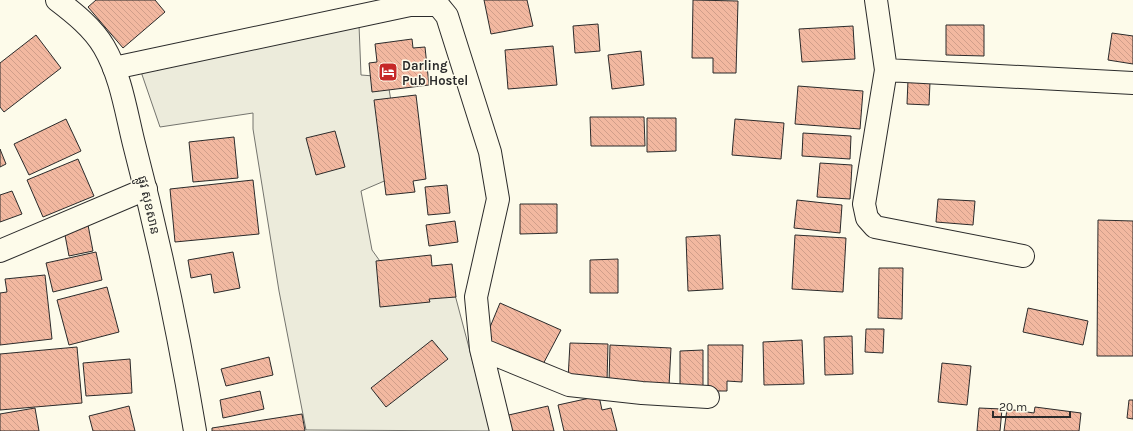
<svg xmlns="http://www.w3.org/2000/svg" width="1133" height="431" font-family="Karla,'Noto Sans Khmer',sans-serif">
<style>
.garden{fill:#ecebdb;stroke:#74746e}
.building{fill:url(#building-back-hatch);stroke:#2b2b2b}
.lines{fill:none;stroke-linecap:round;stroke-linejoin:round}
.street-casing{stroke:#2b2b2b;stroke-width:24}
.secondary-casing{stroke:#2b2b2b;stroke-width:24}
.street{stroke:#fdfbea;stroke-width:22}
.secondary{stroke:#fdfbea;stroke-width:22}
.labels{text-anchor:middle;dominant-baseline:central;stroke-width:3;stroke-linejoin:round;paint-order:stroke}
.poi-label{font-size:13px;font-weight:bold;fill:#2b2b2b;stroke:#fdfbea;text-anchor:start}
.street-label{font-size:13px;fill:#2b2b2b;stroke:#fdfbea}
</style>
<defs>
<pattern id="building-back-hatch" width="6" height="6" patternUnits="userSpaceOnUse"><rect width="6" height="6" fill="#f2b8a0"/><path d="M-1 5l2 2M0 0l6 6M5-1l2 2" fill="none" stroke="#d09e8a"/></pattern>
</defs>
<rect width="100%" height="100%" fill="#fdfbea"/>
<path class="garden" d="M359,25l2,50 26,2 16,96 -42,18 11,59 28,39 54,2 37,140 -185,-1 -27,-139 -26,-162v-16l-93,14 -22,-64z"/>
<path class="building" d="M96,0h59l10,12 -42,36 -35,-41z
M484,0h43l6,26 -42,8z
M693,0l45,1 -2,72h-23v-15h-21z
M598,24l2,27 -25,2 -2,-27z
M946,25h38v31l-38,-1z
M853,26l2,33 -53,3 -3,-33z
M1112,33l21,3v28l-25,-4z
M36,35l25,33 -57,44 -4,-5v-44z
M412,39l1,9 12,-1 4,38 -57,7 -3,-29 8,-1 -2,-18z
M553,46l4,39 -49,4 -3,-39z
M641,51l3,34 -32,4 -4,-34z
M908,80l22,2 -1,23 -22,-1z
M798,86l65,5 -3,38 -65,-5z
M416,95l10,84 -13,2 2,11 -29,3 -12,-95z
M590,117h54l1,29h-54z
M647,118h29v33l-29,1z
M66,119l15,32 -52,24 -15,-31z
M735,119l49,4 -3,36 -49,-4z
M335,131l10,36 -29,8 -10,-37z
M803,133l48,3 -1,23 -48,-3z
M234,137l4,41 -45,4 -4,-40z
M0,149l6,15 -6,3z
M78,159l16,37 -51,21 -16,-37z
M820,163l32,2 -2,34 -33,-2z
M253,180l6,54 -84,8 -5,-53z
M447,185l3,28 -22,2 -3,-28z
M12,191l10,23 -22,8v-27z
M938,199l37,2 -2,24 -37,-3z
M797,200l45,5 -2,28 -46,-5z
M520,204h37v29l-37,1z
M1098,220l35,1v135h-36z
M455,221l3,21 -29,4 -3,-21z
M88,225l5,26 -24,5 -5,-26z
M720,235l3,54 -35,2 -2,-54z
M795,235l51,3 -3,54 -51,-3z
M96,252l6,28 -49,12 -7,-29z
M233,252l7,36 -26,5 -3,-19 -20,4 -3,-18z
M431,255l1,11 20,-2 4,33 -27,2 1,3 -50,5 -4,-46z
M618,259v34h-28v-33z
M879,268h24l-1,51 -24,-1z
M45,275l7,64 -52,6v-52l7,-1 -2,-13z
M107,287l12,45 -50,13 -12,-45z
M500,303l61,27 -20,38 -58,-24z
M1028,308l60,13 -5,24 -60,-13z
M866,329h18l-1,24 -18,-1z
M852,336l1,38 -28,1 -1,-38z
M432,340l16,19 -62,48 -15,-19z
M802,340l2,44 -40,1 -1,-43z
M570,343l38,1 -1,37 -39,-2z
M610,345l61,3 -2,38 -60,-3z
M708,345h35l-1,37 -15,-1v10h-19z
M77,347l5,56 -82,7v-56z
M703,350v42h-23v-41z
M269,357l4,18 -47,11 -5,-17z
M130,359l2,34 -46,3 -3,-33z
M942,363l29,3 -4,39 -29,-3z
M260,391l4,18 -41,9 -3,-18z
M599,396l3,14 9,-2 6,23h-53l-6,-26z
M1129,400h4v19l-6,-1z
M129,406l6,25h-42l-4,-15z
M548,406l6,25h-51l-3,-14z
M1035,407l46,6 -2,18h-75l3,-22 27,4z
M35,408l4,23h-39v-17z
M979,408l23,1 -2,22h-23z
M302,414l3,17h-93v-3z"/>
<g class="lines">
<g class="street-casing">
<path id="street" d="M876,0l10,70 -22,134 3,14 8,9 148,29
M114,68l296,-63h28l9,11 43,136 8,47 -22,98 5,52 20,82
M886,70l247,13
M0,251l146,-62
M481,349l88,36 73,8 66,4"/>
</g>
<g class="secondary-casing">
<path id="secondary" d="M57,0c17,13 36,28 47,47 17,29 22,65 30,97 25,95 45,191 61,287"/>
</g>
<use href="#street" class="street"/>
<use href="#secondary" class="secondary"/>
</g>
<defs>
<g id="hotel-square" transform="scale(1)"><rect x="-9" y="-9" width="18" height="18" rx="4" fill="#c62828" stroke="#fdfbea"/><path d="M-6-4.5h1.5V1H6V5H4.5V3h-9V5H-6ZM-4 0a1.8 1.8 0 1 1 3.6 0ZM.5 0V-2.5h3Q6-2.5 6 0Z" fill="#fff"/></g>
</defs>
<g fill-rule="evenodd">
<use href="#hotel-square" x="388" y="72"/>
</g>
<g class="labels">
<g class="poi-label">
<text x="402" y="65">Darling<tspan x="402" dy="15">Pub Hostel</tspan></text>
</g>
<g class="street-label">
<text transform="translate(149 205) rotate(77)">ផ្លូវ សុខសាន</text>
</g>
</g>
<path d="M993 411v6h77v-6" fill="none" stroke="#2b2b2b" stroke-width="2"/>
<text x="999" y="411" font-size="12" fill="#2b2b2b" stroke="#fdfbea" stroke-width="3" paint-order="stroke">20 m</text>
</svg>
